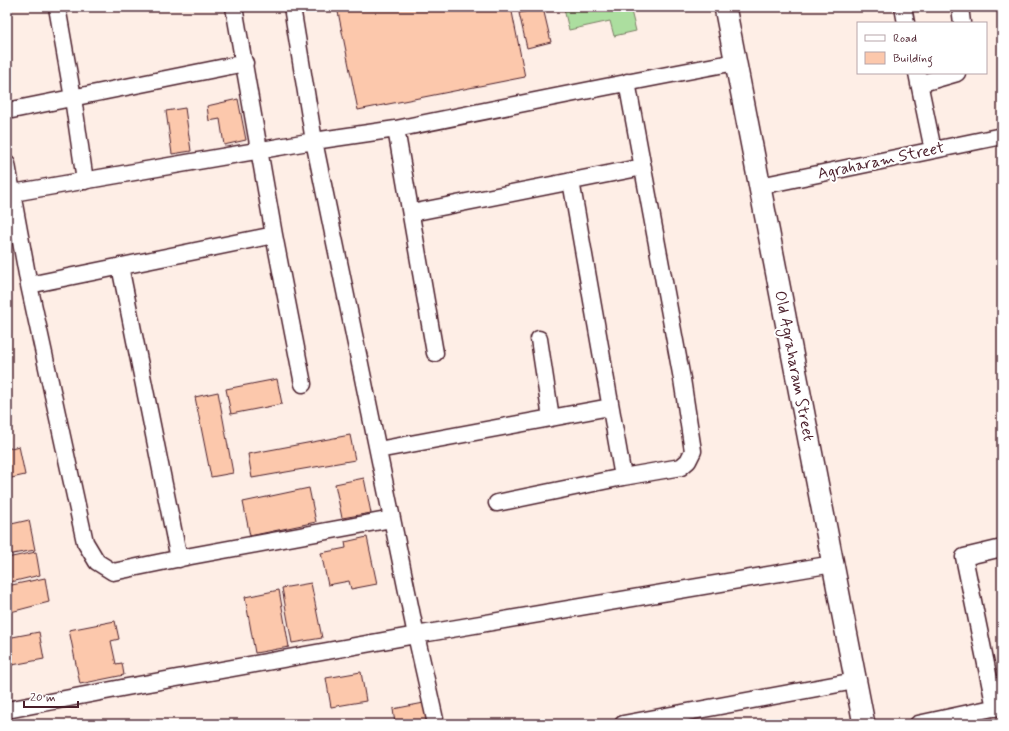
<svg xmlns="http://www.w3.org/2000/svg" width="1009" height="731" font-family="Mynerve,sans-serif">
<style>
.green{fill:#acde9f;stroke:#7b7e65}
.building{fill:#fcc8ac;stroke:#4a1f2b}
.lines{fill:none;stroke-linecap:round;stroke-linejoin:round}
.minor-casing{stroke:#4a1f2b;stroke-width:19}
.tertiary-casing{stroke:#4a1f2b;stroke-width:24}
.minor{stroke:#fff;stroke-width:16}
.tertiary{stroke:#fff;stroke-width:21}
.labels{text-anchor:middle;dominant-baseline:central;stroke-width:4;stroke-linejoin:round;paint-order:stroke}
.street-label{font-size:16px;fill:#4a1f2b;stroke:#fff}
</style>
<rect width="100%" height="100%" fill="#feeee6"/>
<filter id="ink" filterUnits="userSpaceOnUse"><feTurbulence type="fractalNoise" baseFrequency=".025" numOctaves="2"/><feDisplacementMap in="SourceGraphic" scale="8" xChannelSelector="R" yChannelSelector="G"/><feConvolveMatrix kernelMatrix="1 2 1 2 8 2 1 2 1" color-interpolation-filters="sRGB"/></filter>
<g filter="url(#ink)">
<path class="green" d="M575,7h55l6,24 -22,5 -4,-15 -41,9 -5,-21z"/>
<path class="building" d="M337,7h174l14,70 -167,33z
M543,8l8,34 -24,6 -8,-35z
M238,99l8,41 -22,5 -4,-26 -11,2 -2,-15z
M185,108l6,43 -19,3 -6,-43z
M277,379l5,25 -51,10 -5,-25z
M218,392l15,81 -22,4 -16,-80z
M350,435l5,25 -103,18 -4,-24z
M19,446l6,29 -18,4v-30z
M364,478l7,35 -29,5 -7,-34z
M309,488l7,34 -66,14 -7,-34z
M29,520l6,30 -28,5v-30z
M367,537l10,47 -26,5 -2,-8 -21,4 -7,-32 25,-5 -1,-6z
M36,552l4,23 -33,8v-25z
M45,578l4,24 -42,11v-27z
M311,583l11,55 -30,5 -10,-55z
M279,590l10,57 -34,6 -10,-56z
M115,621l4,18 -8,2 5,23 6,-1 2,12 -44,9 -11,-54z
M39,632l5,27 -37,7v-28z
M361,672l5,29 -35,6 -5,-29z
M429,702l4,22h-38l-2,-15z"/>
<g class="lines">
<g class="minor-casing">
<path id="minor" d="M57,7l16,91 12,83
M234,7l40,228 29,149
M292,7l22,134 82,-12
M903,7l3,16
M960,7l2,16
M917,73l16,77
M919,84l38,-11
M7,111l238,-48
M7,164l5,29 17,92 56,257 12,20 16,10 78,-16 201,-37
M571,181l52,296
M760,186l242,-50
M7,194l307,-53 102,494 -289,52 -120,23
M411,213l232,-46
M120,266l59,293
M29,285l245,-50
M539,339l12,79
M435,353l-39,-224c113,-23 226,-46 340,-67
M378,450l232,-43
M497,503l126,-26 58,-10 7,-6 5,-10 -11,-72 -55,-297
M995,708l-31,-151 38,-9
M436,724l-20,-89 417,-71
M623,724l232,-43
M918,724l84,-18"/>
</g>
<g class="tertiary-casing">
<path id="tertiary" d="M725,7l139,717"/>
</g>
<use href="#minor" class="minor"/>
<use href="#tertiary" class="tertiary"/>
</g>
</g>
<g class="labels">
<g class="street-label">
<text transform="translate(881 161) rotate(-12)">Agraharam Street</text>
<text transform="translate(794 366) rotate(79)">Old Agraharam Street</text>
</g>
</g>
<rect width="1009" height="731" fill="none" stroke="#fff" stroke-width="24"/>
<rect x="12" y="12" width="985" height="707" fill="none" stroke="#4a1f2b" stroke-width="1.5" filter="url(#ink)"/>
<rect x="857" y="22" width="130" height="52" fill="#ffffff" stroke="#b7a5aa"/>
<rect x="865" y="35" width="20" height="6" fill="#ffffff" stroke="#b7a5aa"/>
<text x="893" y="42" font-size="12" fill="#4a1f2b">Road</text>
<rect x="865" y="52" width="20" height="12" fill="#fcc8ac" stroke="#b7a5aa"/>
<text x="893" y="62" font-size="12" fill="#4a1f2b">Building</text>
<path d="M24 701v6h54v-6" fill="none" stroke="#4a1f2b" stroke-width="2"/>
<text x="30" y="701" font-size="12" fill="#4a1f2b" stroke="#ffffff" stroke-width="3" paint-order="stroke">20 m</text>
</svg>
